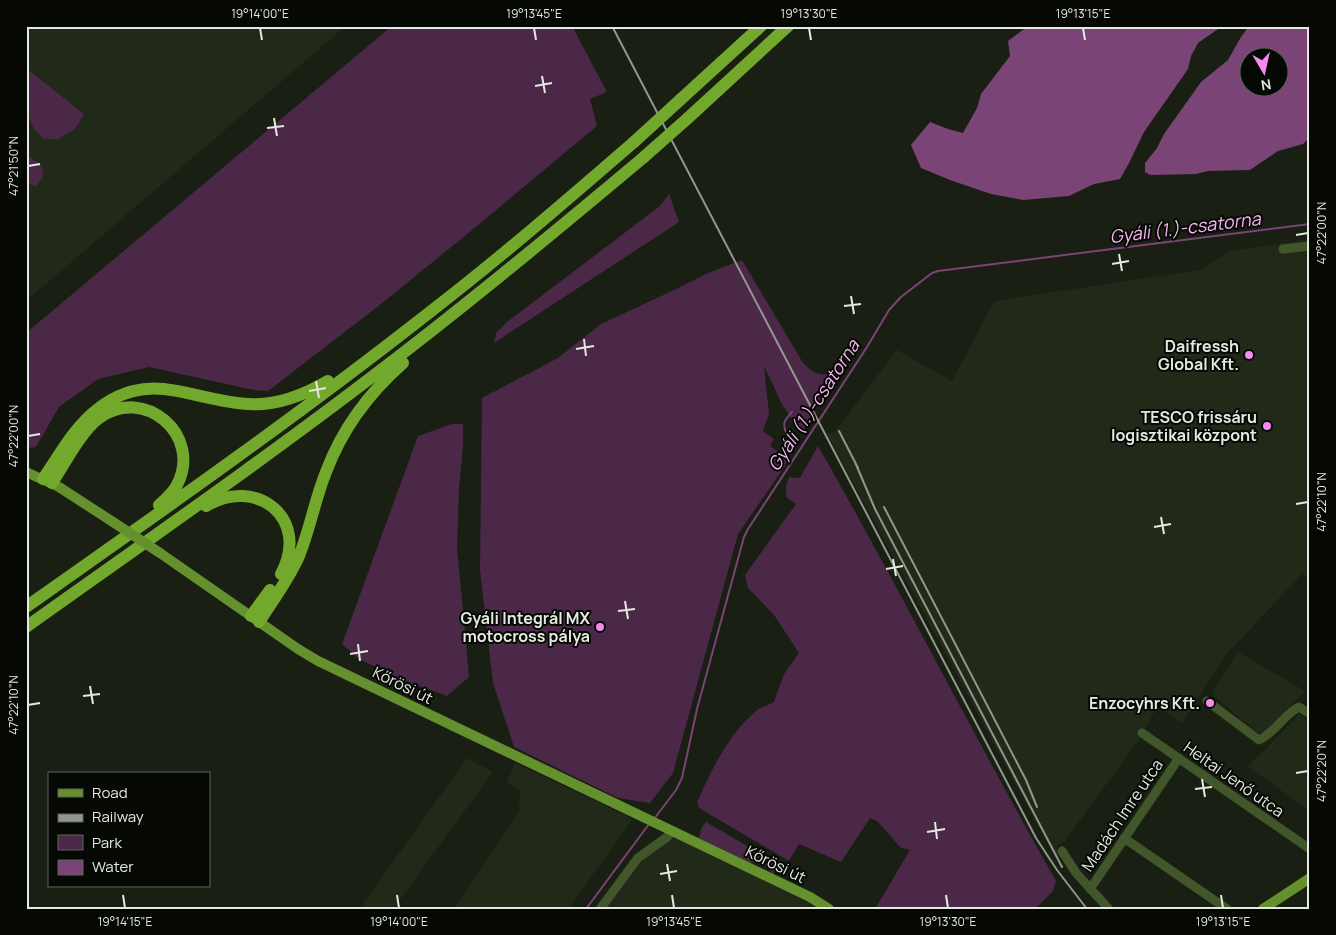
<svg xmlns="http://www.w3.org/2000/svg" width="1336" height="935" font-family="Manrope,sans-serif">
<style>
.built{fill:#212a19}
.green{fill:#4b2848}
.water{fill:#7a4476;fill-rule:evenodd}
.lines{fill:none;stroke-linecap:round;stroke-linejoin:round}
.stream{stroke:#7a4476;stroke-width:2}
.minor{stroke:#41572b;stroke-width:9}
.major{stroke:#64912e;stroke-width:10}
.highway{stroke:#72a82c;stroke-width:12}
.rail{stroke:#92978d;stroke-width:2}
.major-bridge{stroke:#64912e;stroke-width:10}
.highway-bridge{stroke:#72a82c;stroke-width:12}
.ticks{fill:none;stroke:#e4e9e1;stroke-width:2}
.poi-dot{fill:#f589ee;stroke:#060804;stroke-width:2}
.labels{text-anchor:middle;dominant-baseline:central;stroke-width:4;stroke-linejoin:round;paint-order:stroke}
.poi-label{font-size:16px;font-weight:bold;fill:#e4e9e1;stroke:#060804;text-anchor:end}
.street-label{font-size:16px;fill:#e4e9e1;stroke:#060804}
.water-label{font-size:18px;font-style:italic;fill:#f7b6f1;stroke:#060804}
.neatline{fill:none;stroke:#e4e9e1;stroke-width:2}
.ticks-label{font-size:12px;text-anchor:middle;fill:#e4e9e1}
</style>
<rect width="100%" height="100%" fill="#191f13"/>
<path class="built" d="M26,26h320l-320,275z
M1310,239v340l-8,-5 -77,82 -43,67 -25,-16 -19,34 -74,101 -8,5 4,10 -4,2 -229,-425 9,-4 61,-80 55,31 42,-80 205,-31 32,-19z
M1238,652l67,39 -41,41 -6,1 -44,-37 -2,-4z
M1299,714l11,7v90l-63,-45 16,-14z
M467,758l26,14 -100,137h-34z
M515,763l118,56 -65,90h-114l67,-100 -2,-2 1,-16 -13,-8z
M674,837l149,72h-218l40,-51z"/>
<path class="green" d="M392,26h180l35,66 -17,7 7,27 -131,109 -85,69 -113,87 -14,-1 -105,-23 -51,12 -39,28 -23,40 -10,1v-115z
M26,68l58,46 -9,15 -17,10h-14l-10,-10 -6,-14 -2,1z
M26,154l16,12 1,11 -7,9 -10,-3z
M669,194l10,28 -185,121 2,-10 11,-11 153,-116z
M742,260l61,103c13,12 15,12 32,11l-21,35 -12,26 -20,-31 -18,-38 5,48 -6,17 11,8 -4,7 19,14 -51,74 -65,239 -23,30 -32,-5 -104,-51 -21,-64 -13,-113 2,-172 76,-40 43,-34 71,-33 36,-18z
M452,424h11v22l-4,43 -2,60 7,71 5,57 -22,19 -44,-16 -44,-21 -17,-15 76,-208z
M818,446c82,143 156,291 238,435l-3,10 -18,18h-160l35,-59 -9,-2 -24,-27 -7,-3 -29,44 -42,-18 -10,17 -90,-53 -2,-6c15,-33 31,-67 59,-91 5,-4 12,-6 18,-9l10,-28 15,-21 -25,-38 -26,-27 -3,-13 51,-71 -10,-7v-11l3,-9 11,1z
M706,822l74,43 -7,9 -10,-10 -15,-2 -49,-24 3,-11z"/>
<path class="water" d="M1028,26h199l-9,3 -20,14 -7,13 -3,13 -44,63 -15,31 -9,16 -26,5 -25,12 -46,4 -32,-6 -41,-14 -29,-12 -10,-23 19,-23 18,7 15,4 14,-25 4,-14 29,-38 -2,-15z
M1249,26h61v111l-7,7 -25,7 -28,19 -42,1 -12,3 -46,1 -5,-3v-9l12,-15 7,-14 37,-52 27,-22 13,-23zM1248,58h30v30h-30z"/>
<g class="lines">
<path class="stream" d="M786,433c-4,-11 -1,-13 6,-21
M654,819l22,-29 6,-12 15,-69 47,-172 4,-8 119,-182 22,-37 12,-13 31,-24 6,-2 372,-47
M586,909l63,-85"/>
<path class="minor" d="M1283,249l27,-3
M1207,701l52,39c16,-7 24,-25 40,-33l11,7
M1142,733l168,116
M1124,838l103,71
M1062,851l14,22 33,36
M1090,889l89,-131
M600,909l38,-51 29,-21 6,-6"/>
<path class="major" d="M26,472l33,15 54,35
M160,553l138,96 20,12 492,236 19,12
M1263,909l47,-31"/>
<path class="highway" d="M680,100l81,-74
M688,118l100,-92
M43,479c17,-25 32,-53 56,-71 52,-40 95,-6 150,-4 28,2 55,-9 79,-23
M52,483c12,-18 30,-53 47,-65 45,-33 104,17 78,67 -4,8 -11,14 -18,20
M206,506c50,-30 105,12 75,68
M26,607c136,-96 273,-192 404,-295 70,-54 137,-112 204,-170
M251,616l19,-26
M259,622c14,-22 30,-43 40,-66 11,-27 16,-57 27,-84 16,-43 43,-79 77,-109
M26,627c118,-84 236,-166 351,-254 91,-69 179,-142 267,-216"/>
<path class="rail" d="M612,26l424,812 21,32 30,39
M839,431l19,37
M855,462l20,47 187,358
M884,507l142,273 11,27"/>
<path class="major-bridge" d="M113,522l47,31"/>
<path class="highway-bridge" d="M634,142l46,-42
M644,157l44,-39"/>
</g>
<path class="ticks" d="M260,28l2,12M534,28l2,12M809,28l2,12M1083,28l2,12M542,76l3,17M535,86l17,-3M274,118l3,18M267,128l17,-2M28,166l12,-2M1296,235l12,-2M1119,254l3,17M1112,264l17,-3M851,296l3,18M844,306l17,-2M584,339l2,17M576,349l18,-3M316,381l3,17M309,391l17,-3M28,436l12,-2M1296,504l12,-2M1161,517l3,17M1154,527l17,-3M893,559l3,17M886,569l17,-3M625,601l3,18M618,611l17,-2M358,644l2,17M350,654l18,-3M90,686l3,18M83,696l17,-2M28,705l12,-2M1296,773l12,-2M1202,779l3,18M1195,789l17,-2M935,822l2,17M927,832l18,-3M667,864l3,17M660,874l17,-3M123,895l2,13M397,895l2,13M672,895l2,13M946,895l2,13M1221,895l2,13"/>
<g class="poi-dot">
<circle cx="1249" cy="355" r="5"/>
<circle cx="1267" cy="426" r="5"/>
<circle cx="600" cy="627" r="5"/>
<circle cx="1210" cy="703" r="5"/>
</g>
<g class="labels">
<g class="poi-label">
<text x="1239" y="346">Daifressh<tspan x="1239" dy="18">Global Kft.</tspan></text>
<text x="1257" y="417">TESCO frissáru<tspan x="1257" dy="18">logisztikai központ</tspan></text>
<text x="590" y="618">Gyáli Integrál MX<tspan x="590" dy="18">motocross pálya</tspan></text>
<text x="1200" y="703">Enzocyhrs Kft.</text>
</g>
<g class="street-label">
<text transform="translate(403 685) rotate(26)">Kőrösi út</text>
<text transform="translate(1234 779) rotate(35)">Heltai Jenő utca</text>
<text transform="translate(1122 815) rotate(-56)">Madách Imre utca</text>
<text transform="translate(776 864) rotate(26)">Kőrösi út</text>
</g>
<g class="water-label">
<text transform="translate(1185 227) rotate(-7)">Gyáli (1.)-csatorna</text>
<text transform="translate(813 405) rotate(-57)">Gyáli (1.)-csatorna</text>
</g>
</g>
<rect width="1336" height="935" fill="none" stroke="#060804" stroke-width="55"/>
<rect x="48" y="772" width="162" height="115" fill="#060804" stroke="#5f625c"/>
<rect x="58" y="789" width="25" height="8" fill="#64912e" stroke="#5f625c"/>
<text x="92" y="798" font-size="15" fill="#e4e9e1">Road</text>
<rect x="58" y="814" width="25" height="8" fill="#92978d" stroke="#5f625c"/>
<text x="92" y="822" font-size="15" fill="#e4e9e1">Railway</text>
<rect x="58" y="835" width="25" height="15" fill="#4b2848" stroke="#5f625c"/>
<text x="92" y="848" font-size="15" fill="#e4e9e1">Park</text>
<rect x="58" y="860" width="25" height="15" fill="#7a4476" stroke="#5f625c"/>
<text x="92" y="872" font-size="15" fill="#e4e9e1">Water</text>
<g transform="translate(1264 72) rotate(171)"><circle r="24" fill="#060804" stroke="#5f625c"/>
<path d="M0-4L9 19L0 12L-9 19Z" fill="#f589ee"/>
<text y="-8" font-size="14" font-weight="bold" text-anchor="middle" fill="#e4e9e1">N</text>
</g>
<rect x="28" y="28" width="1280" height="880" class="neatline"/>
<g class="ticks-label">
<text x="260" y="18">19°14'00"E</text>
<text x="534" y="18">19°13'45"E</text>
<text x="809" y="18">19°13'30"E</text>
<text x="1083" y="18">19°13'15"E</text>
<text transform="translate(14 166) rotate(-90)" y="4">47°21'50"N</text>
<text transform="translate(1322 233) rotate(-90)" y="4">47°22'00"N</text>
<text transform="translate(14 436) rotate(-90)" y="4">47°22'00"N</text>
<text transform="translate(1322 502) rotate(-90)" y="4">47°22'10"N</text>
<text transform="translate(14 705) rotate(-90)" y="4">47°22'10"N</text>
<text transform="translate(1322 771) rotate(-90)" y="4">47°22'20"N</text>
<text x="125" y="926">19°14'15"E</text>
<text x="399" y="926">19°14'00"E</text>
<text x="674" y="926">19°13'45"E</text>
<text x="948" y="926">19°13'30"E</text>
<text x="1223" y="926">19°13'15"E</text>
</g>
</svg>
